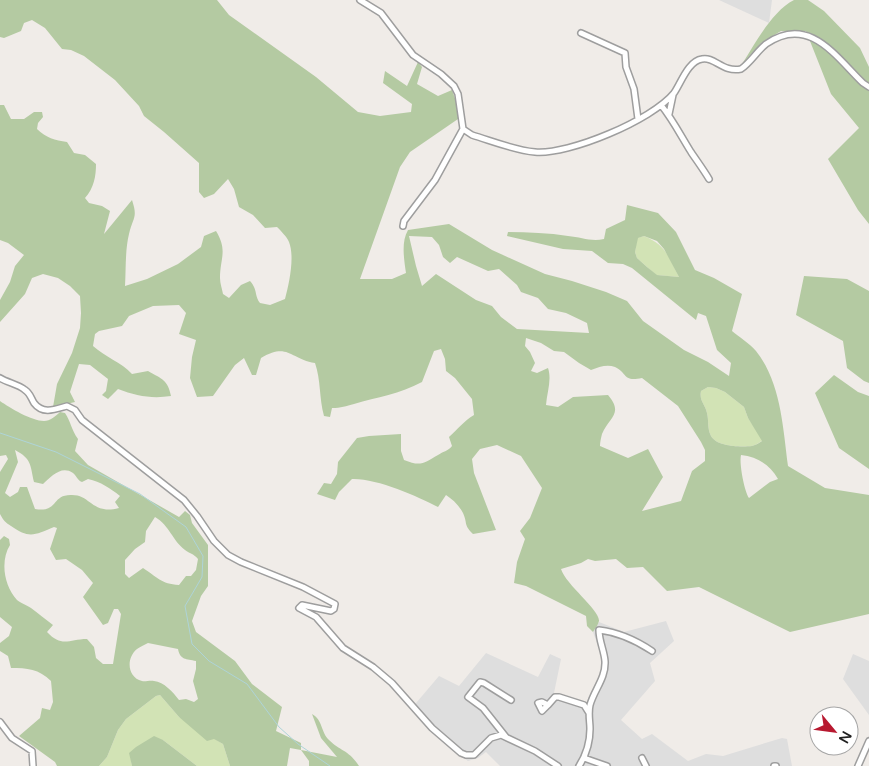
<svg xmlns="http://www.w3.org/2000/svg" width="869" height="766" font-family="'Varela Round',sans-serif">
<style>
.residential{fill:#dedede}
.grass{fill:#d2e3b5}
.forest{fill:#b4caa2;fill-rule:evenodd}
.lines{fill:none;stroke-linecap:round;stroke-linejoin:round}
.stream{stroke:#aed4d8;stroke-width:1}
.minor-casing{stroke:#9e9e9e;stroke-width:8}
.minor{stroke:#fff;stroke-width:5}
</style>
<rect width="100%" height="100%" fill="#f0ece8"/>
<path class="residential" d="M719,0h53l-3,23z
M666,621l8,20 -24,22 5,18 -34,39 21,19 10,-5 36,27 18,-7 17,2 59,-18 5,1 5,27h-292l-14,-14 -8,6 -10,3 -17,-12 -40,-40 28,-33 20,10 27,-33 52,24 12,-23 11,5 -7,34 33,11 9,-17 5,-16 1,-14 -9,-25 6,-10 25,10z
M853,654l16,7v54l-26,-36z"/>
<path class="grass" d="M644,236c22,9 25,21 35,41l-23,-2 -9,-8 -10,-9 -2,-6 2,-14z
M708,387l8,1 9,4 19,15 4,11 15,22c-4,3 -7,5 -11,6 -11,1 -35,1 -41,-10 -4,-8 -2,-15 -4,-23 -2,-9 -8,-12 -6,-22z
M160,695l19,22 44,27 7,22h-33l-34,-26 -33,13 2,13h-33l8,-9 11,-27 8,-11 30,-23z"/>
<path class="forest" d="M0,0h217l12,15 87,62 42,35 22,4 31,-4 1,-8 -29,-21 2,-12 22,15 11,-24 4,5 -5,17 21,12 14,-6 6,17v12l-48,33 -10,15 -40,112h32l14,-6c-2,-14 -5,-31 2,-43l41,-6 43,26 53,24 27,7 34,11 21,9 16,20 41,29 24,12 21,14 2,-13 -14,-13 -11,-34 -8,-3 -2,7 -64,-52 -9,-4 -15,-1 -16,-12 -29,-2 -56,-13 1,-4c20,0 41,1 60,4 13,1 23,6 36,3l2,-10 19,-9 2,-15 31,8 18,19 19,38 19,8 28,16 -10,37c7,6 17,12 24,20 25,31 27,77 32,115l37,22 44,7v119l-79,18 -91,-45 -32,4 -24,-24 -16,1 -11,-9 -21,2 -7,-2 -7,4 -20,6c5,16 39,41 38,52 -1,4 -4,8 -6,11l-6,-6 -1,-10 -60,-30 -12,-3 3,-21 8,-23 -5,-8 10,-13 12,-30 -21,-32 -24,-11 -17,4 -8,10 2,14 22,57 -23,4c-10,-10 -5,-10 -10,-21 -4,-8 -11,-14 -17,-18l-8,12c-21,-11 -62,-29 -86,-28l-13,13 -4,8 -18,-6 7,-11 7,1 6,-10 1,-12 19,-24 12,-2 32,-2v17l3,9c17,7 20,3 34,-5 6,-4 10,-4 14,-9l-3,-9c9,-8 15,-16 25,-22l-2,-16 -17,-21 -9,-7 -1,-12 -4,-10 -7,2 -12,31c-22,12 -45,15 -68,22 -8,2 -13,4 -22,4l-2,9 -6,-1c-5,-18 -3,-36 -9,-53 -25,-4 -27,-21 -54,-5l-5,17h-4l-8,-17 -9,7 -22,31 -16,1 -7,-19 2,-21 4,-17 -17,-6 7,-21 -7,-8 -26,1 -24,10 -7,10 -23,5 -4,3 -2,12c12,11 28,16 39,28l16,-3c14,8 20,9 23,25 -19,3 -35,0 -53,-7l-10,10 -6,-4 4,-4 2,-12 -18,-14 -11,-1 -9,28 5,10 -22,5 4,-23 15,-31 8,-25 1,-15 -1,-17 -10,-10 -12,-8 -15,-4 -11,4 -7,16 -25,28v-22l10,-18 5,-16 9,-11 -16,-12 -8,-3v-135h4l7,14h13l10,-7h8l1,5 -5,6 -1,6c9,9 18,11 30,13l7,11 11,2 11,9c0,12 -2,24 -11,34l4,5 13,3 8,5 -6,23 28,-34c6,18 1,17 -3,34 -4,16 -3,36 -4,52l22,-7 31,-15 23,-17 3,-11 12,-5c12,20 4,27 4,47 0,5 2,11 3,16l6,4 12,-13 9,-4c8,9 4,14 10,22l10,2 15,-6c4,-15 10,-42 4,-57 -2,-5 -8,-11 -12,-15l-12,1 -12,-13 -14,-8 -5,-18 -6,-10 -14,15 -10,4 -5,-6v-29l-35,-31 -20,-16 -5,-10 -24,-26 -31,-24 -13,-6 -9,-1 -17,-21 -13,-8 -8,3 -3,8 -17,7 -4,-1zM409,236l23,1 7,8 4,12 7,6 7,-6 31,14 11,-2 18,16 4,7 17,6 10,11 18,4 21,10 2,10 -72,-4 -16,-12 -9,-11 -16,-6 -40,-26 -14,12 -6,-20zM644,236l13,5 7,8 15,28 -22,-2 -10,-8 -10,-9 -2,-6 3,-14zM526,338l15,5 13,8 10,1 15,11 12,7c8,-3 16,-6 24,-3 13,6 7,15 27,11l36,28 23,36 4,8v11l-13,10 -11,30 -39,10 21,-34 -15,-28 -20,9 -28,-12c0,-4 1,-8 2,-12 7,-17 22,-20 6,-39l-35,2 -15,10 -12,-2c1,-13 6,-25 2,-37l-11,5 -6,-2 4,-8 -5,-11 -5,-6zM708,387l8,1 9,4 19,15 4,11 14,23c-3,2 -6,4 -10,5 -11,1 -35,1 -41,-10 -4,-8 -2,-15 -4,-23 -2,-9 -8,-12 -6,-22zM741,455c17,2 29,10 37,24l-8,3 -21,16c-5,-8 -10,-35 -8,-43z
M794,0h14l16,11 36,37 9,19v157l-11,-14 -30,-51 31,-31 -28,-34 -25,-63h-25l-20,12 -19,21c13,-20 30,-53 52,-64z
M804,276l43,3 22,12v92l-5,-2 -17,-13 -4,-27 -47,-26z
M834,375l24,17 11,4v73l-30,-21 -24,-55z
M0,401c10,7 32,20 44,20 6,0 12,-5 16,-9l5,1c6,9 6,16 13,26l-3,12 13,14 91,52 6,-6 5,4 2,8 16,22v41l-7,10 -9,25 4,11 39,29 17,23 30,23 -6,24 25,12v7l36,7 -16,-19 -9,-24c11,6 9,19 17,26 11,11 20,10 30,26h-50v-5l-8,-11 -11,-2 -3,18h-57l-7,-22 -9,-5 -7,2 -28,-24 -19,-22 -4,1 -30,23 -8,11 -11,27 -8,9h-42l-2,-4 -36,-26 21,-18 2,-10 8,2 3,-8 -2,-21c-12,-12 -24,-13 -40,-13l-3,-12 -8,-5v-8l9,-7 3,-9 -12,-10v-77l4,-4 5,3 1,6c-10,16 -6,41 7,55 3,3 10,5 14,8 7,5 14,11 22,17l-6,7c15,16 22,7 40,7l7,8 2,11 7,6h10l8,-50 -3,-5h-4l-6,14 -5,2 -20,-28 10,-14 -11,-13 -16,-11 -10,1 -6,-11 7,-21 -3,-1c-19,8 -25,12 -43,-1 -5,-3 -8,-6 -11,-12v-42l8,-13 -2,-4 -6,1zM15,450c17,9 15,15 19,32l9,2c8,-7 18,-19 30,-11 4,3 4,7 9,9l6,-3c13,3 22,9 32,17l-5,6 4,6c-27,7 -28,-13 -47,-13 -21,-1 -13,18 -37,14l-8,-22h-7l-2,5 -8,5 -5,-4 13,-31zM155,517c15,9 17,23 30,33 5,4 8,3 13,9l-2,11 -5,6h-5l-7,9c-18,-1 -22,-8 -36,-17l-14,10 -4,-4v-14l10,-11 10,-7 1,-11zM148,643l30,6c2,11 8,10 18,12v8l-3,12 5,18 -4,3 -8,-3 -7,1c-6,-8 -15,-18 -25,-19 -4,-1 -9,1 -12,0 -15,-4 -16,-23 -5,-32 3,-2 7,-4 11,-6z
M154,736l9,4 34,26h-65l-3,-13 7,-6z"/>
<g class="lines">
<path class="stream" d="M0,433l56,19 84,42 46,33 17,29 -1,21 -17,29 7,38 17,17 38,23 32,43 19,17 32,22"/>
<g class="minor-casing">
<path id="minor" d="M360,0l21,13 32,42 28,19 13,12 4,8 5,35
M581,33l44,20 1,14 8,22 4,30
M661,105c12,15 20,31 30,47 6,9 12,17 18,27
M669,114l4,-19
M463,129l9,6c20,6 42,15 63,17 34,3 117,-32 139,-59 7,-10 14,-32 28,-34 12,-3 21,14 39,10 10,-7 16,-18 25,-25 43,-30 70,13 97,39l6,4
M403,226l1,-5 31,-41 28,-51
M0,378c8,5 18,6 25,12 5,3 6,8 9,13 9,12 22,6 33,3l8,4 7,10 102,80 13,16 17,25 14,14 13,7 62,25 32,17 -1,5 -3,2 -29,-6 -3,3 17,9 27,31 30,19 19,16 40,45 29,25 5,2h8l17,-17 10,-3 34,16 23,15
M548,705l-6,6 -4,-8 4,-1 6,3 7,-8h4l25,8 5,8
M0,722l12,16 20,13 1,15
M506,737l-23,-29 -15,-11 12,-15 4,1 27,17
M584,758l23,8
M642,758l4,8
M579,766c7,-11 11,-24 11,-37 0,-8 -2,-15 0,-24 4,-15 16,-27 15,-44 -1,-11 -6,-20 -6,-31 18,2 38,11 53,21
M774,766h2
M858,766l11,-25"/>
</g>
<use href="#minor" class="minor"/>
</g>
<g transform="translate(834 731) rotate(119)"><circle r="24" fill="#ffffff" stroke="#a6a6a6"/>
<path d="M0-4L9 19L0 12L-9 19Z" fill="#b81930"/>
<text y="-8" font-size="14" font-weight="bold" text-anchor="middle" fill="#212121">N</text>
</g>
</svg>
